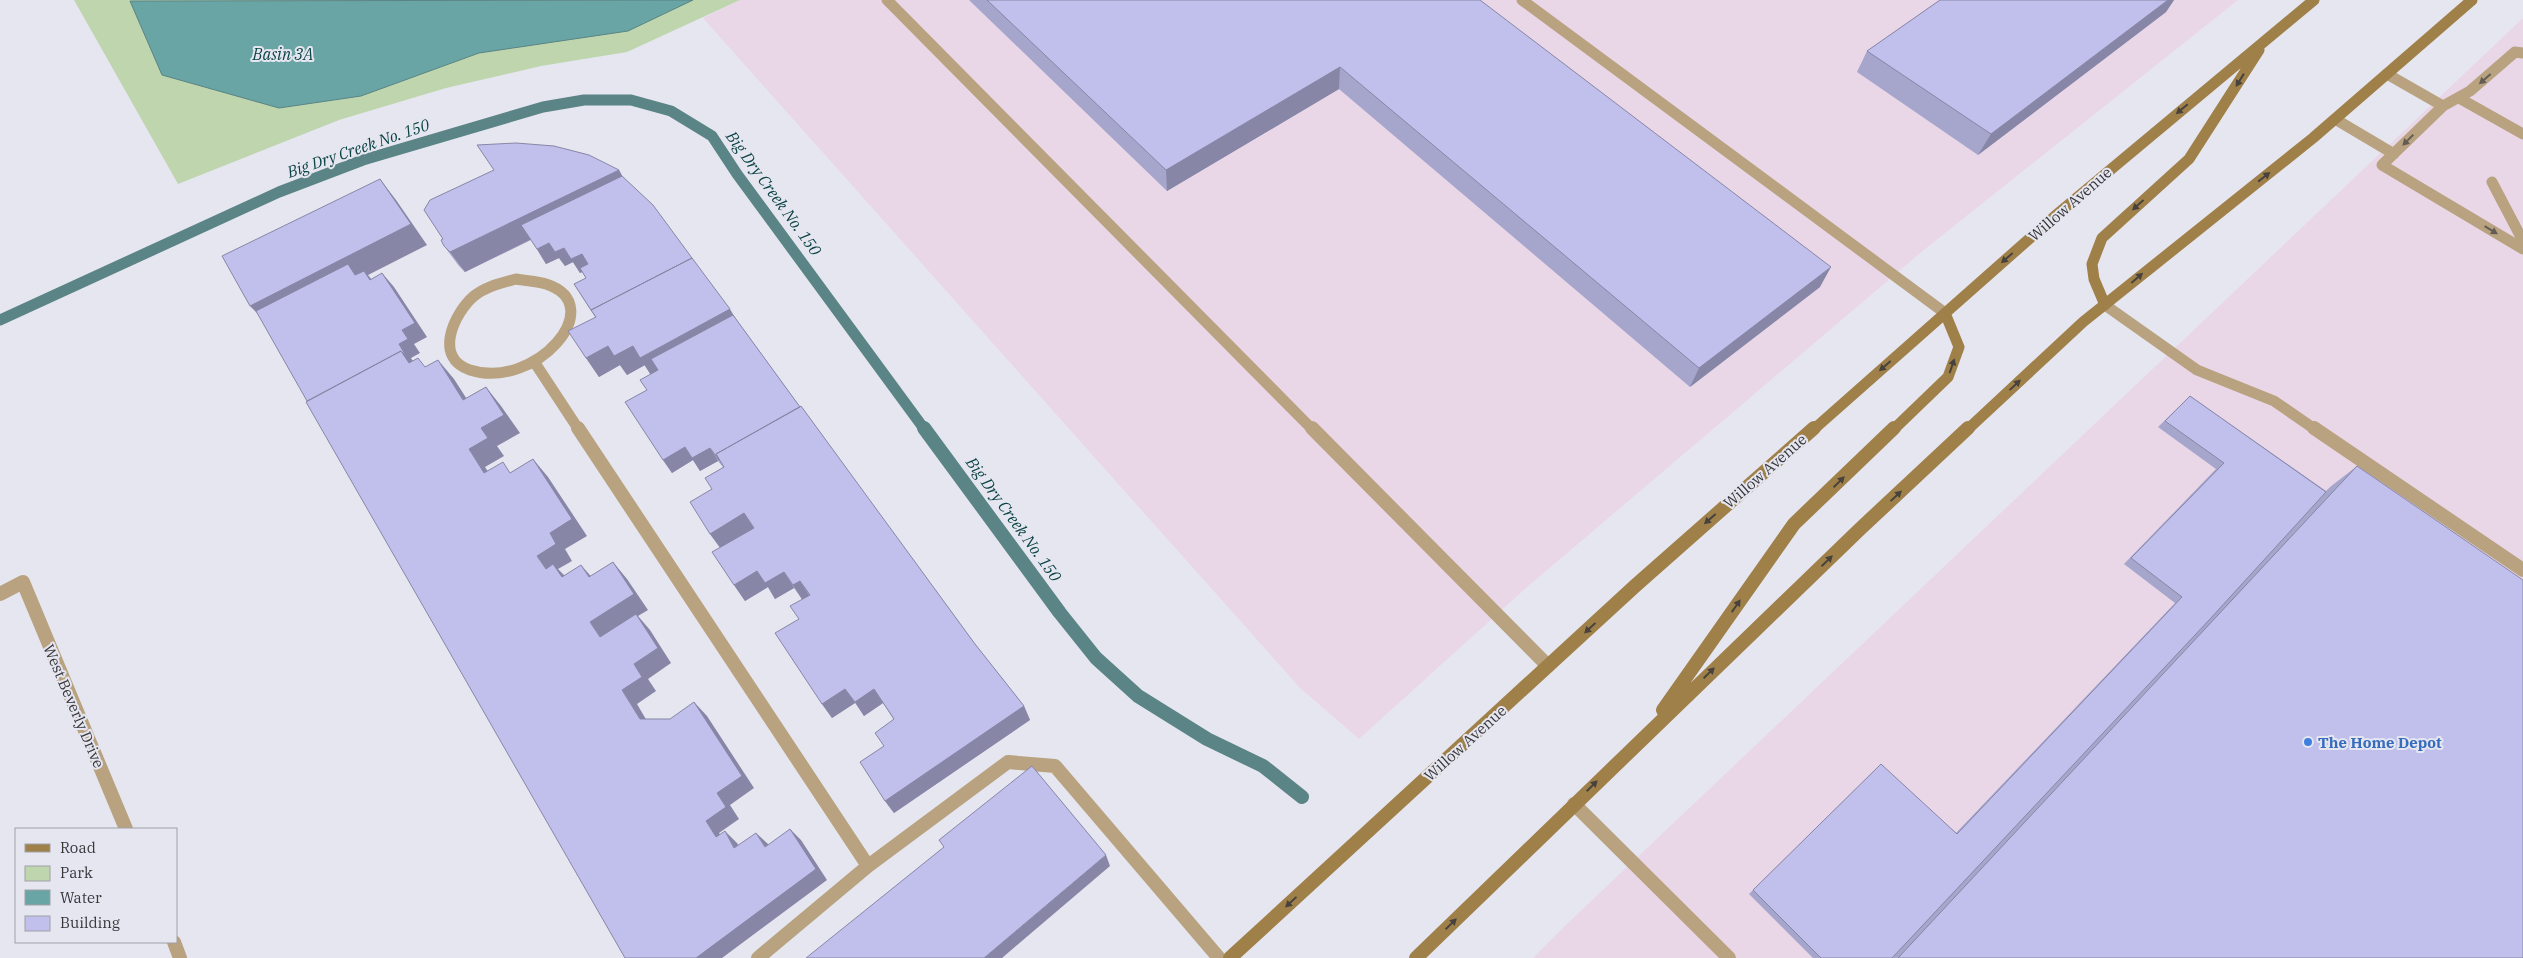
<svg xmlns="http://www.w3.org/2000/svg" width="2523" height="958" font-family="'IBM Plex Serif',serif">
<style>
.commercial{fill:#e9d7e8}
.green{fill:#bed5ae}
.water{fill:#69a5a5;stroke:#5a8485}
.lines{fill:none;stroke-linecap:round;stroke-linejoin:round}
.stream-far1{stroke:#5a8485;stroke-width:11}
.stream{stroke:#5a8485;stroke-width:14}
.service-far1{stroke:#b8a27f;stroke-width:11}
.service{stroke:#b8a27f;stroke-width:14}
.minor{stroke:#b8a27f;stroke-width:14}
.secondary-far1{stroke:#a08049;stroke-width:11}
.secondary{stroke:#a08049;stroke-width:14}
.wall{fill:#a6a5cc}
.shaded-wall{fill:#8786a6}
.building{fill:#c1c0ed;stroke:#8786a6}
.oneway{fill:#645c53}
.oneway2{fill:#47423d}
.shop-dot{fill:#3f7fe0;stroke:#e6e6f0;stroke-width:2}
.labels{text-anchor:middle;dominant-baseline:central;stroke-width:4;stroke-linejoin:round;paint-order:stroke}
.street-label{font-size:15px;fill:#37373b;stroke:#e6e6f0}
.shop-label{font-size:15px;font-weight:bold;fill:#366cbe;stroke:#e6e6f0;text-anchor:start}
.water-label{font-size:16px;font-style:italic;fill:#0a4344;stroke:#e6e6f0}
</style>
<rect width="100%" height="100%" fill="#e6e6f0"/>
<path class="commercial" d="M740,0h1498l-313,249 -399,339 -167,151 -59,-51 -597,-670z
M2523,18v940h-990l36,-36z"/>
<path class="green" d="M74,0h666l-113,52 -86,14 -95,22 -107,32 -161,64z"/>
<path class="water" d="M693,0l-65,31 -149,22 -118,43 -82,12 -117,-33 -32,-74z"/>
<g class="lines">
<path class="stream-far1" d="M0,320l279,-128 84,-32 180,-53 41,-7h47l40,11 41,25 25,38 188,256"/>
<path class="stream" d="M924,428l136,185 36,45 42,38 69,43 56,27 39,31"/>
<path class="service-far1" d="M887,0l426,430
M1522,0l423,313
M2523,53l-8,-1 -45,39 -27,15 -61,59 141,84
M2387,74l56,32
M2459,98l64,36
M2335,119l59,35
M2492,182l31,59
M516,279c10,2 21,2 30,5 65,21 -11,107 -76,86 -37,-12 -16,-57 4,-74 12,-10 28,-13 42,-17z
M2105,305l92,65 77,31 42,29
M535,363l44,67"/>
<path class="service" d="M578,428l290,438
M1312,428l236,238
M2314,428l209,142
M1574,804l155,154
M758,958l110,-92 140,-104 47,4 164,192"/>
<path class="minor" d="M0,594l23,-12 103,247
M174,942l6,16"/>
<path class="secondary-far1" d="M2105,305l-11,-26 -2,-15 10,-26 87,-79 70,-109
M1813,430l242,-214 259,-216
M1893,430l55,-53 11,-30 -14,-34
M1967,430l116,-108 230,-184 159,-138"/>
<path class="secondary" d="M1663,710l131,-186 100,-96
M1230,958l405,-372 179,-158
M1416,958l444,-429 108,-101"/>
</g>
<path class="wall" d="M969,0h511l340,287 -130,100 -351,-298 -172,102z
M1940,0h234l-8,12 -188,143 -121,-83 10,-21z
M619,170l3,6 111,139 67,92 175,237 49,62 6,14 -136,93 -9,-12 -1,-55 10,-26 -11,-17 -19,13 -9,-13 -23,15 -10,-14 -23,-85 3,-20 -8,-11 -19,11 -7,-12 -23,14 -11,-16 -14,-37 -10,-14 2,-45 11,-22 -5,-6 -18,10 -7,-11 -21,13 -9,-13 -16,-70 4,-16 -6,-9 -18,10 -7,-10 -21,12 -13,-19 9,-41 -21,-33 12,-6 -4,-6 -2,1 -7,-11 -8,4 -6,-8 -13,6 -15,-24 -66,32 -6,-6 -15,-20z
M2190,396l136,95 4,-4 27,-21 166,492h-710l-64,-64 127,-125 80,64 219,-230 -51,-39 92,-95 -58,-42z"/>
<path class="shaded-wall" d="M2168,0h6l-8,12 -188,143 13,-21z
M1340,67l-1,22 -172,102 -1,-21z
M619,170l11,20 -165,82 -15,-20z
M380,179l16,21 31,45 -59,30 8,10 -107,40 -19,-19z
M549,243l15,5 9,14 -8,4 -6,-8 -13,6 -9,-15z
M582,254l9,14 -11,5 -9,-14z
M1831,267l-11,20 -130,100 9,-19z
M382,273l12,14 33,50 -13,7 6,9 -9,5 7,12 -93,51 74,-77 3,-14z
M730,309l11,19 -89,49 -12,-19z
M608,346h25l12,19 -18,10 -7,-10 -21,12 -13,-19z
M438,360l16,19 25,39 -16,-18z
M486,387l15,19 19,27 -23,13 7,10 -19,11 15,23 -16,-17 -15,-24z
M685,447l25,1 8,13 -18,10 -7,-11 -21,13 -9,-13z
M533,459l15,18 39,59 -22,13 7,12 -14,8 11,11 -23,-11 -9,-13 13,-23z
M744,513l11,17 -33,20 -12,-16z
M613,562l14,17 21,31 -10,6 12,14 21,33 -23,16 8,12 -19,13 17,29 -14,-14 -18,-29 12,-26 -34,-27 -10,-15z
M581,565l15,17 -7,-5z
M757,571l27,1 10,16 -19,11 -7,-12 -23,14 -11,-16z
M800,581l10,16 -7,4 -10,-16z
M845,689l10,14 -23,15 -10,-14z
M874,689l9,14 -19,13 -9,-14z
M694,702l13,14 47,72 -24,17 9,14 -20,14 10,16 -13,-12 -10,-16z
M1024,706l6,14 -136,93 -9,-12z
M790,829l11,11 26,40 -105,78h-26z
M725,831l12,12 10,16 -13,-11z
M756,833l12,11 9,14 -12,-11z
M1106,855l4,11 -108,92h-18z"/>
<path class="building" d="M987,0h493l351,267 -132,101 -359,-301 -174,103z
M1940,0h228l-177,134 -124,-83z
M516,143l38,3 35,9 30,15 -169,82 -6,-6 -3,-6 2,-1 -19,-29 6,-10 64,-30 -17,-25z
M622,176l31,29 39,53 -101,52 -17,-26 12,-6 -6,-10 8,-4 -6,-10 -11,5 -7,-11 -9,4 -6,-9 -12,6 -16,-24z
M380,179l31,45 -161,82 -28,-50z
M692,258l38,51 -90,49 -7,-12 -19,10 -6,-10 -22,12 -18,-27 28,-14 -5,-7z
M348,264l7,11 9,-4 6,9 12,-7 33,50 -13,7 6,9 -9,5 7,12 -5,-5 -94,50 -51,-90z
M733,315l67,92 -84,47 3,6 -9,-12 -18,10 -7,-11 -22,13 -38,-58 22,-12 -7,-10 18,-10 -7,-11z
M401,351l8,12 9,-5 7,9 13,-7 25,40 23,-13 18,28 -23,13 7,10 -19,11 15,24 19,-11 7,11 23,-14 39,60 -22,14 6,11 -19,12 9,13 7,-5 9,13 19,-12 8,12 24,-15 21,32 -44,28 10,15 36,-23 22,34 -24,16 8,13 -20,13 18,29h30l24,-17 48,74 -25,17 9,14 -20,14 10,16 9,-6 9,17 22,-15 9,14 25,-18 26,40 -120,89h-71l-319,-556z
M2190,396l136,96 -116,127 -318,339h-71l-68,-68 128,-126 76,70 225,-237 -51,-39 93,-95 -59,-42z
M801,406l174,238 49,62 -139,95 -25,-39 24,-16 -9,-13 19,-14 -20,-30 -19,13 -10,-13 -23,15 -47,-71 24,-14 -9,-13 20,-11 -10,-14 -7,4 -9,-13 -19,11 -8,-12 -23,14 -22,-33 42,-24 -10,-15 -34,21 -20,-32 22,-13 -7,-11 19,-11 -8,-13z
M2357,466l166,114v378h-625z
M1032,766l74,89 -122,103h-178l138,-111 -5,-7z"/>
<defs><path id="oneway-solid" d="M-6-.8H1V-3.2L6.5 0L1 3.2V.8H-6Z" transform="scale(1.25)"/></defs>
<g class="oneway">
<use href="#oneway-solid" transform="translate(2485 79) rotate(139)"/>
<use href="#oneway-solid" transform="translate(2408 140) rotate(135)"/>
<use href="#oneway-solid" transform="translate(2491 230) rotate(31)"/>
</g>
<g class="oneway2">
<use href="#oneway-solid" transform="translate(2240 80) rotate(122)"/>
<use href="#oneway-solid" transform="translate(2182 109) rotate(140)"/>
<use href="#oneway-solid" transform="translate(2264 177) rotate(-38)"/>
<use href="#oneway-solid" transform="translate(2138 205) rotate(138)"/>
<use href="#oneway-solid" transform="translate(2007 258) rotate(139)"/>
<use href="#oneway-solid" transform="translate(2137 278) rotate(-41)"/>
<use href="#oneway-solid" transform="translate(1885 366) rotate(139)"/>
<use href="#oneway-solid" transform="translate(1952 366) rotate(-71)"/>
<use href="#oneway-solid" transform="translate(2015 385) rotate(-43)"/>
<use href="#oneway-solid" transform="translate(1839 482) rotate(-44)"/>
<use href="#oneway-solid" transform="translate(1896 496) rotate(-43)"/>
<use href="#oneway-solid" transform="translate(1710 519) rotate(139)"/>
<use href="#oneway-solid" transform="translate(1827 561) rotate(-44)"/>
<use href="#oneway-solid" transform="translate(1736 606) rotate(-55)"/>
<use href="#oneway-solid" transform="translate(1590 628) rotate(137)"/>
<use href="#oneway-solid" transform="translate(1709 673) rotate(-44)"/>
<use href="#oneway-solid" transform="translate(1592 786) rotate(-45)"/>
<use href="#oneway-solid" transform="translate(1291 902) rotate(137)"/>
<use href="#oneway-solid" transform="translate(1451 924) rotate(-44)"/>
</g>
<circle class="shop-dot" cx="2308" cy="742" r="5"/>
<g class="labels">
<g class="street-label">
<text transform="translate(2070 204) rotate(-41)">Willow Avenue</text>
<text transform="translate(1765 471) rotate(-41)">Willow Avenue</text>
<text transform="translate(74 706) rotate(67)">West Beverly Drive</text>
<text transform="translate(1465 743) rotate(-42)">Willow Avenue</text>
</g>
<g class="shop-label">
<text x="2318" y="742">The Home Depot</text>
</g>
<g class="water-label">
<text x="283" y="54">Basin 3A</text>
<text transform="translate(358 148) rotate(-19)">Big Dry Creek No. 150</text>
<text transform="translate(774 193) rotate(54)">Big Dry Creek No. 150</text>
<text transform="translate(1014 519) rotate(54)">Big Dry Creek No. 150</text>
</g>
</g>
<rect x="15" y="828" width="162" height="115" fill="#e6e6f0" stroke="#a0a0a8"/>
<rect x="25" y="844" width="25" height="8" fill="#a08049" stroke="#a0a0a8"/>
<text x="60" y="853" font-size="15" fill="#37373b">Road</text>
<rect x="25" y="866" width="25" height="15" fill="#bed5ae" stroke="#a0a0a8"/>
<text x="60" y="878" font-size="15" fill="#37373b">Park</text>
<rect x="25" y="890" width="25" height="15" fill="#69a5a5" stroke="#a0a0a8"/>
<text x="60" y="903" font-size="15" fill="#37373b">Water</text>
<rect x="25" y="916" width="25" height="15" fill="#c1c0ed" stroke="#a0a0a8"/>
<text x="60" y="928" font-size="15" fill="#37373b">Building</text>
</svg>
